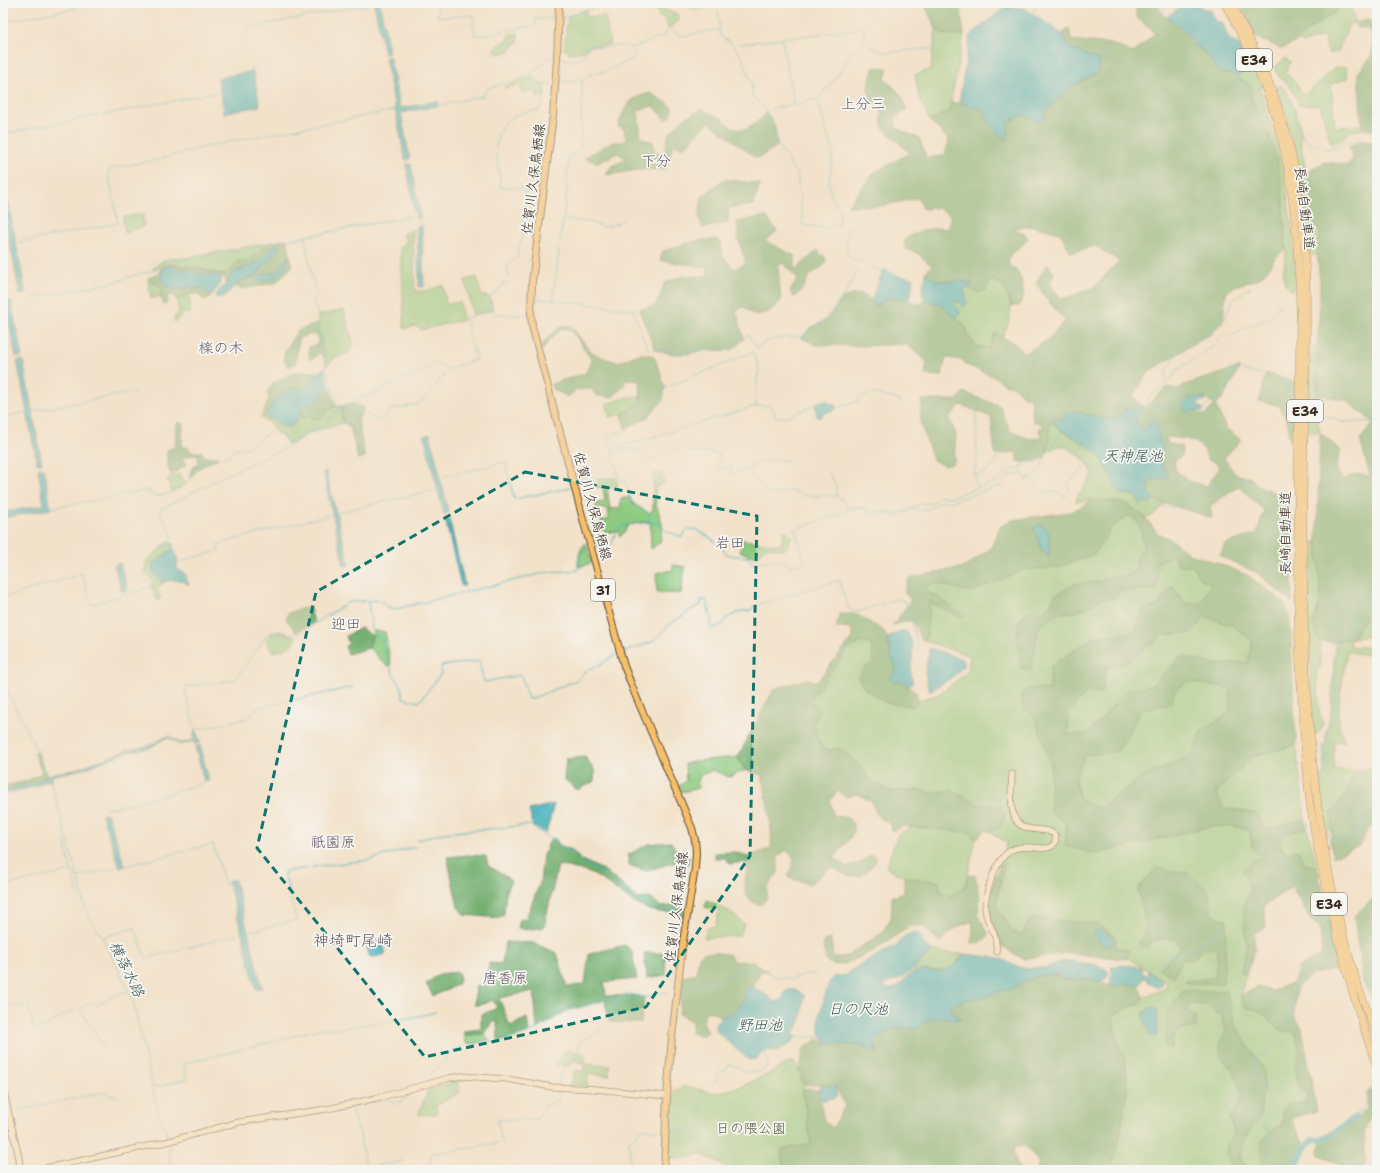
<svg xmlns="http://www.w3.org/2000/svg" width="1380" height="1173" font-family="'Shantell Sans','Klee One',sans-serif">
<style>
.green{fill:#8dca80;stroke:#647a4f}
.forest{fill:#72ae6e;stroke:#566c46;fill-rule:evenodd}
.water{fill:#40b0b9;stroke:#3e6d6c}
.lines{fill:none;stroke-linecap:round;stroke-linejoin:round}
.stream{stroke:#40b0b9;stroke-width:1}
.river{stroke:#40b0b9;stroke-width:6}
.secondary-casing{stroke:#574638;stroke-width:7}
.primary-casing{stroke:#574638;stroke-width:8}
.highway-casing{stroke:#574638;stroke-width:8}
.secondary{stroke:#fbe6c4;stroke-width:5.5}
.primary{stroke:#f6c06b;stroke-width:6}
.highway{stroke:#f6c06b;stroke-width:7}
.marked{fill:none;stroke:#0f766e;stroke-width:3;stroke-dasharray:8 5;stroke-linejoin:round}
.labels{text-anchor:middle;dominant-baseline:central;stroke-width:3.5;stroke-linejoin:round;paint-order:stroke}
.shield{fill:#f6f6f2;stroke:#73675e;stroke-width:1}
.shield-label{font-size:13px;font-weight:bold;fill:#3b2a1e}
.street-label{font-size:14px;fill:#3b2a1e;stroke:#f6f6f2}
.park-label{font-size:14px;fill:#545a3b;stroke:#f6f6f2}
.neighbourhood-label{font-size:15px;fill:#655763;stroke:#f6f6f2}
.water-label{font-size:15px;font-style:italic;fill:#3d5954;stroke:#f6f6f2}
.quarter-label{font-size:16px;fill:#655763;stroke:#f6f6f2}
</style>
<rect width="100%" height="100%" fill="#f6f6f2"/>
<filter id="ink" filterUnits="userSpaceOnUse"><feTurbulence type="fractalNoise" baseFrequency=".025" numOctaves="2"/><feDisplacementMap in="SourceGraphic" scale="8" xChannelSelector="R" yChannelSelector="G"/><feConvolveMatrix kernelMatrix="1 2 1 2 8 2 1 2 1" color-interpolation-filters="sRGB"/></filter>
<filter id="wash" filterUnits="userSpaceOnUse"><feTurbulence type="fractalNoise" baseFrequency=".012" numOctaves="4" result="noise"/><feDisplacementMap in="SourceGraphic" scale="16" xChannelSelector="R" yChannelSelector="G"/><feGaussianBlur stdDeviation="0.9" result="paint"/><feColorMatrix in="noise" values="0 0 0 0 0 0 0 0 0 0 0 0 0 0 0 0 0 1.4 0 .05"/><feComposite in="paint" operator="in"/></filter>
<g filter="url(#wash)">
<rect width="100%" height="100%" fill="#f3e2ca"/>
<path class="green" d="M1339,3h12l4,20 -6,1 -11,28 -10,2 -4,-18 -19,7 -7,-2 13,-13 25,-17z
M657,9h6l16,6v5l-11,9 -2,-10 -7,-2z
M587,10l-1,7 19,-1 5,28 -9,2h-12l-6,5 -13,2 -6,-4 4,-33z
M936,29l6,5 22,1 -15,76 -19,10 -11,-23 -4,-23 16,-6z
M518,33v9l-8,8 -9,4 -6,-2v-4l12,-8 2,-6z
M1285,58l6,4 -6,10 13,13 3,8 5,1 28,-26 12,-1 2,11 -17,6 4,43 27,-2 4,4 -15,2 -10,9 -10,4 -11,-39h-21l-8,-18 -11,-9 -6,-10z
M1251,70h10l9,13 -10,5 23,78 8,56 5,63 -5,6c-2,-3 -5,-6 -6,-8 -4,-8 1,-24 1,-34l-18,-117 -16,-29 -1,-8 -14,-20z
M532,76l6,6 7,3v11l-8,2v-6h-15l-3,-7 -12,3 -3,-1z
M1281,87l6,5 8,18 7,24 -2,5 5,27 4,10 2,19v18l9,20 -3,21 -8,2c-3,-31 -6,-61 -12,-92 -5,-26 -13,-51 -22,-76z
M143,214l1,12 -19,7 -2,-16z
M413,229l2,62h11l17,-6 3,19 14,-2 3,18 -42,10 -5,-4 -12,3 -2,-58 -2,-25 6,-3 -2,-9z
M268,243l-12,13 -8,6h-10l-12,13c-19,-5 -39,-11 -59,-10 -5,1 -10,4 -15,5 7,-9 14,-12 26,-11z
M477,277l4,18 9,2 3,13 -20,5 -8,-35z
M990,280l13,4 8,22 -2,15 -7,17 -7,-4 -6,14 -13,-2 -8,-10 -2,-9 -11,-10 4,-2 -3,-8 -3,-3 1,-2 13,1 -3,-13 3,-2 13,5z
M148,281l9,2 5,6 -2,7 -9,3z
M185,295h4l2,17 -8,2 -8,8 -1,-5 5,-5 -2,-12z
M344,310l10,35 -6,8 -13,5 -9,8 -8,-43v-8z
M1317,346v53l4,9 -3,14 2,10h-12l2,-85z
M627,397h14v5l-19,12 -13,3 -2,-13z
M335,406h6l2,17 -34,10 -20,13c-2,-3 -4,-7 -7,-10 -4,-4 -8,-3 -9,-10l-7,-5 3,-3 19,11 12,-11h6l2,-4 12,5 7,-8z
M1049,423h4l9,6 -1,1 3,2 1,-1 30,20 33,43c8,2 14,7 23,9l2,-4 12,5 -13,12 -7,1 -19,-14 -33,-3 -17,2 1,-5 16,-23 -8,-15 -19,-13 -6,-1 -12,6z
M661,473l4,10 -10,4 1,17 7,23 -3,15 -9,7 -1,-28 -21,4 -9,12 -2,-6 -15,2 -2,-12 8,-2 -1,-10 -12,-1v-5l9,-1 -2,-15h-6l1,-8 19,1 1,7 -11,1 3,21 10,-1 1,-9 8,-2 4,7 16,9 4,-3v-36z
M179,474l6,9 -6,5 -8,3 -4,-12z
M1119,507l22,11 18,26 116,68 -75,194 50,16 15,35 -15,60 3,27 -12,51 56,32 16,78 -27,12 -21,46 2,7h-161l4,-155 3,-6 53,-21 1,-5 -44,-28 -97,-5 -38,-50 19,-57 -20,-13 -93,-18 -100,-85 23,-45 36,-45 22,4 34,61 28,-7 31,-23 2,-16 -45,-15 -9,-34v-19l18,-10 37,6z
M784,530l9,7 -3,3 -5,10 -20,-3 -8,10 -17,-5 3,-12 38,5z
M169,541l5,4 -1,3 -9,8 -4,25 5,1 -8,7 4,9 -3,3 -4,-6 -3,-9 2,-4 -8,-11 1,-10z
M1317,541l4,58 -8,24 7,19v25l-3,4 2,41c5,8 6,20 -6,23l-5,-114 4,-77z
M586,543l6,20 -14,4c0,-8 1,-19 8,-24z
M673,565l12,2 -4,26h-24l-1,-20 17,-3z
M1377,600v34l-26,5 -2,7 28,2v8l-30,-4 -8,50v22l5,18 -10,-1v28l22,2 -10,22 -14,20v21l-8,-13 -6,-36 6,-14 -1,-25 3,-4v-9l5,-21 4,-70 16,-3z
M373,631l12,1c3,11 3,22 6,33l-4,1 -18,-18z
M280,632l16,5c-5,12 -12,13 -23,15l-7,-12 5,-6z
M1296,745l9,74 -40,11 -10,-17 -32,-5 -7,-16 37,-36z
M738,757l7,13 -16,7 -16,-7 -14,6 -1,12 -16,4 -3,-6 7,-5 -1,-17 11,-3z
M912,827l57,5 7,8 -11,46 -14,10 -10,-4 -3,-10 -34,-5 -18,-10 12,-33z
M1307,828l10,38c-16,-1 -29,-8 -38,-22l5,-10z
M707,900l22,11 15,13 -5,12 -35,2 3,-10 8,-2 4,-15 -14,-4z
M932,950l13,3 21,1 -5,2 -4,8 -15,7 -19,-1 -13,5 14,-17 7,-4z
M485,1034l3,6 -13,4 -9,-1 -2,-8z
M570,1050l15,4v10l25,2 -1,10 -21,-3 -1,13 -16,-1 3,-14h10l1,-7 -11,-4 -3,5h-16l10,-14z
M793,1061c7,9 11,21 10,32l8,51 -32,26h-52l-6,-7 -21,-9 -11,4h-20l2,-51 4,-17 9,-4 32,7 24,-6 30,-14 12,-7z
M458,1080l2,12 -24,14 1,8 -19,1 10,-25z"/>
<path class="forest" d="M924,3h56l-19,6 3,26 -22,-1 -6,-5z
M1127,3h30l6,13c15,6 21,20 32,30 3,2 6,3 8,5 7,6 10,14 16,21l18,3 16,13 -2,7 1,8 16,29 9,27 5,28 4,62 -11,9 -8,13 -9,8 -23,7 -9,7 -3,26 -11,15 -9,4 -54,34 -17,24 13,11 22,-20 11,2 6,-4 56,-18 -16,30 -9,7 11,24 15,12 -17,18 11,16 16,4 6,7 29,12 6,24v81l-35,-29 -37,-17 5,-12 32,-11 7,-22 -25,-25 -29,20 2,12 -60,-19 -4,-6 1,-10 4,-3 14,-2 1,-3 -7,-13 2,-11 -19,-22h-3l-6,-10 4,-8 5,-3 -24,8 -15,3 -31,-8 -11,9 -9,-1 -1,4 -4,1c0,8 1,17 -1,25 -2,15 -21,14 -31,12l-1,-9 -21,3 -4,-38 -30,-12 -12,13 7,16 -2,29 -10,3 -11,-6 -13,-38 2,-22h36l5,-8 37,14 10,25 20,8 11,-1 -2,-9 4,-5 -10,-3 -2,-24 -5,1 -15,-13h-5l-9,-7 -31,-13 -3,-5 -17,-2 -4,18 -17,-1 2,-13 -21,-18 -41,2 -49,-1 -14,-7 8,-10 16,-7 18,-24 16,-4 11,7 3,6c10,-8 21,-8 34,-8l4,5 9,1 4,-3 11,1 8,4 22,21 2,9 8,10 13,2 6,-15 19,10 11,10 23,-13 17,-19 -20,-24 -9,-15 12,-18 6,9 -4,12 12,14 31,-11 26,-27 -24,-15 -24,7 -11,-20 -28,-7 -19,2 12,6 3,4c-4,9 -17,12 -19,20 -3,8 5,9 9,14 3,4 6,21 5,25 -1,3 -3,6 -4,9h-8l-8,-22 -13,-4 -4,10 -7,3 -12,-5 5,-4 -2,-2 -32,-1 -6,-4 -6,-2 -1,-3 7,-6 -15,-13 -11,-4 -2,-5 1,-5c11,-8 29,-13 42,-10l4,-13 -12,-8 -16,1 -5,-11 -37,8h-34l28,-34 35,-19 -28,-26 -1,-20 -10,-6 -3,-13 5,-21 15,1 -3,11c9,9 21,18 21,31l-11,8 1,10 23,10 8,20 18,-3 4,-15 -19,-19 19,-10 3,-9 30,7 10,19 16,-5 14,-8 22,-3 28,-26 25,-13 3,-12 -30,-13 -8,-14 7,-6 2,12 41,4 21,9 22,-20 -18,-15 -2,-11zM1202,397l13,7 -10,11 -7,-1 -1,-4h-4zM1165,437c21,2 36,0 43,23l9,3 2,6 -12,17 -18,-5 -13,-10 -2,-10 9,-6 -2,-9 -12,-2z
M1246,3h93l-3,8 -25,17 -13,13 -16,8 -29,-13 -11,-25z
M1368,19l9,11v18l-2,16 2,2v66l-11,-3 -4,-4 -4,-52c13,-16 17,-18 14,-39l-6,-6h-9l-2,-5z
M650,93l19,11 3,3v8l-7,5 -11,-14 -16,4 3,28 12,4 1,9 10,3 5,-20 14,-15 19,-10 21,10 1,3c21,14 26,7 42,-9l8,13 3,20 -15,10 -6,2 -47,-36 -25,26 -11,-4 -7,25 -28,1 -31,5 -1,-2 6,-7 14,-7 -8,-6 -21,10 -13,-5 28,-16h11l3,-3 -2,-10 -6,-3c7,-20 10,-28 32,-33z
M1363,141l14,2v457l-26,39 -16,3h-15l-7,-19 8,-24 -4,-58 3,-109 21,19 -5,15 6,14 13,-6 15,2 -10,-37 14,-16 -28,-23 -29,-5v-49l2,-28 1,-35 -3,-29 3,-21 -9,-20v-18l-2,-19 3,-8 13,-6 23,3 5,-6 -4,-13z
M724,179l36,5 -7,21 -25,3v15l-25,5 -4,-11 3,-20z
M766,216l11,15 -12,10 30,15v14l23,-20 2,5 5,1 1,6 -4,5 -13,9 -6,13 -9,9 -4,-7 8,-12 -15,-16 -5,3 3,35 -12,11 -14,4 -11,-9 -8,3 8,29 -12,11 -34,1 -10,3h-14l-19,-4 -16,-41 17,-4 9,-22 19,-7h24l-1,-8 -47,-8 3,-9 32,-10 22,-2 4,5 2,13 12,12 11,-6 -8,-24 -1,-17z
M287,239l5,28 -16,16 -35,6 -6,-3 5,-6 15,-4 24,-28 -3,-4 -17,18 -26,11 -7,12 -1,-8 -12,-1 -8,-2h-8c-6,-5 -13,-3 -20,-7l-13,18c4,1 9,4 12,4 10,2 32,-7 34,9l-5,3 -8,-7 -12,1 -8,5 -3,-5h-6l-1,8 -3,2 -4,-9 2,-7 -5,-6 -9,-2 1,-4 9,-2c2,-9 6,-10 15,-11l53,11 12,-14 10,1 8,-6 12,-13z
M318,323l7,36 -6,-6 -5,5 -5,1v-12l9,-3 -1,-8 -6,-2 -12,4 -4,26 -7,3c-1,-2 -4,-6 -4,-9 -1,-6 10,-21 13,-27z
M568,325c10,6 14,18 23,26 6,5 15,8 23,10 8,2 15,-4 23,-6 6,-2 11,-1 16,1l3,5 9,26 -2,13 -16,17 -22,12 -3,-15 19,-12 -1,-21 -15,-2 -1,7 -11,11 -16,-1 -6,-7 -15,1 -8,7 -16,-8 -1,-5 35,-11 5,-14 -19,-28 -9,-3 -14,12 -7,11 -1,-6c10,-7 13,-19 27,-20z
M298,372h19l1,3c-4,5 -9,13 -16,14 -3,0 -6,-2 -10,-1l-16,11 -9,13 2,6 -3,3 -5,-3 8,-19 -2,-7 7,-10z
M1266,373l29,9 -1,58 -5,-2 -1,-16 -8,-16 -21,-5z
M330,389l5,17 -8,5 -7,8 -7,-1 -5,-4 -2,4h-6c3,-15 4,-9 15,-16 6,-4 6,-9 15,-13z
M350,403l14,4 -6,14 7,36 -7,2 -8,-32 -7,-4 -2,-17z
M178,422l5,2 -1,24 6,-1 3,5h11l2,5h13l-1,2 -20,11 -4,8 -3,-1 3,-9 6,-4v-9h-6l-10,3 4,7 -15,10 -4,-11v-14l8,-3 1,-18z
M1093,500l33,3 19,14 12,16 15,7 17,14 29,9 31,13 36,28 5,17 6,124 -43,11 -37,36 7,16 32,5 10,17 40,-11 2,9 -23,6 -5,10 6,9 13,-3 7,15 12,1 21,93 -2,11 -24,4 -15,13 -3,28 8,13 15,83 -26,7 14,29 -15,23h-25l-3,-7v-23l12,-11 9,-4 -1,-15 6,-6 18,-2 1,-9 -8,-6 -4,-23 5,-11 -5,-21 -13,-1 -24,-21 -13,-3 -5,-11 18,-9 14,4 21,-8 6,-16 23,-13 -2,-27 -9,-6 -19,-35 -28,20 2,22 -12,5 1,17 -9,25 -5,-3 6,-29 -4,-31 6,-23 -6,-19 10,-10 9,-2 -10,-10 -2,-16 -9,-5 -29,-1 -117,28 -30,-8 2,-23 -16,-10 -1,-53 -16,-45 -10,-5 -3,-17 12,-5 16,2 2,-24 43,-29 42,-5 6,-22 16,-4 10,-16 5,-3 13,17 15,-1 10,-20 -11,-4 -6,-12 -16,-3 -4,-9 -17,7v27l-38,2 -4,6 -16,3 -21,12 -18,1 -21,13 -8,44 -10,-2 -4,-39 4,-11 9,-7 11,3 11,-11 3,-8 20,-11 25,-3 12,-5h14l10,-7 2,-16 6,-4 -4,-23 -10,-11 -18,11 -17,28 -35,13 -36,3 -52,22 -38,-9 -7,3 -1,6 8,3 30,21 -4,1 -30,-15 -4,36 -4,2 -10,-20 -19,5 18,-25 -7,-8 5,-14 56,-11 26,-19 9,-21 12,-7 59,-8zM1205,616l28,10 19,14 -4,22 -31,3 -36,-9 -28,29 -25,5 -40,43 -20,2v-22l19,-21 14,2 5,-27 20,-4 37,-28 29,-2zM1188,681l42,8v23l-30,20 -7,23 -45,19 -49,34 -19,-8 -5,-21 10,-24 33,-4 22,-40 31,-8 4,-13z
M309,606l5,16 -18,10 -10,-13 2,-6z
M839,614h17l27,16 4,8 4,19 4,8 1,7 -3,2 -1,8 9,-1 15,11 2,11 -3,3 -28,-3 -22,-14 -7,-11 6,-10 9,-5 -2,-19 -9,-2 -13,6 -40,53 11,10 -7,12 8,22 6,5 13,-2 18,16 10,14 22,13 29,-1 14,3 19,-3 25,14 25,3 3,10 -6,12 -16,2 -7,9 -7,-8 -66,-6 -11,5 -1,-6 -13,-8 -7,-16 -14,-7 -11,3 -8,-6 -8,10 4,15 13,1 6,7 1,9 -20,25 13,9 15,-5 10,-8 3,3v6l-13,13h-14l-17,-9 -21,17 -22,-6 6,-19 -7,-9 -9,6v17l-11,14c1,8 1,14 -7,18 -21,-5 -15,-24 -12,-40l-4,-3 -14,2 -5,-6h-10v-5l21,-1 11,5 24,-9c2,-24 -5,-49 -9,-73l-17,-5 -7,-13 36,-68 33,-10 10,3 36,-45 -3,-10 -14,1z
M361,628l11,8 -3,12 -21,6 -3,-8 4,-2 -3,-8z
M34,752l5,2c1,7 4,14 8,20v2l-11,6 -33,9v-5l23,-5 16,-8z
M585,757l10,14 -1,11 -17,8 -13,-11 2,-20z
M1377,766v58l-9,5 -9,17 -26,11 -3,-18 2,-5v-21l14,-20 10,-22z
M551,839l4,1 4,5 11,4 12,11 23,11 33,28 12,-1 11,9 19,-2 5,8 -2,7 -7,-8c-39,4 -52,-21 -82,-37 -10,-5 -24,-7 -36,-10l-14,62 -17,3 -9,-2 2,-9 6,-1 14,-35 3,-28z
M671,842l8,12 10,3 -1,8 -17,-2 -24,8 -19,-6v-10l20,-11z
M468,855l18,1 2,10 13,7 10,8 -5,10 -2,23 -5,4 -35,-3 -6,-8 -11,-50z
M1000,864h5l-9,39 17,29 9,4 8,-18 67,6 18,11 1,12 14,4 -4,8 -59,-6 -44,6 -23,-14 -11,-28 -1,-17z
M1156,868l32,5 20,18 3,22 16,8 -4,62 -33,1 -5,-3 30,-3 3,-30h-16l-8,11 -13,1 -7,17 -15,-8 21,-22 -4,-8h-21l-9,9 -7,-4 8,-17 -9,-38z
M975,874l5,24 -2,16 11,21 -10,9 -7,-1 1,-22 -16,6 -18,15 -16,-16h-13l-35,24 -30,14 -11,1 -8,-4 -3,-15 2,-6 6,-1 2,17 5,2 9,-2 35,-23 9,-15 1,-21 12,-4v-16l35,5 2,10 10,4 14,-10 3,-10z
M1377,895v112l-14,-24 -9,-67z
M505,942l28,1 24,10 10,34 18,-3 4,-30 36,-9 7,6 5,28 -33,3 2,14 26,-1 12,2 -3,26 -32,-1 -4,-22 -38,11 -30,18 -3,-38 -35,7 11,28 17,-8 2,15 -9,3 -22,6 -1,-21 -5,1 -7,12 -21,1v-4l17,-2v-14l16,-7 -4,-8 -13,5h-6l2,-19 10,-1 3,-22 13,1z
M706,952l23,2 5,8 17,-1 17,10h-7l-9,15 -6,3c-1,11 -9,28 -23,27 -8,0 -7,-6 -18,-4l-2,10 5,10 -7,4 -10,-3 1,-11 -13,-8 4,-37 13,-4 3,-17z
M644,953h21l1,22 -19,3z
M458,972l2,6 -3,7 -24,11 -7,-12 13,-10z
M1050,974c8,1 9,4 15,6 7,2 17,-2 25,-1 9,1 16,7 24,8 7,1 12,-7 21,-3 6,4 7,10 8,17l-30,14 4,28 9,14 1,33 -9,58 -8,22h-74l3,-7 -13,-17h-10l-3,7 7,17h-241l4,-4 -1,-17 29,-5 -8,-51v-5l15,2 6,31 9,7 12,-22 -10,-21h-32l-4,-17 5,-20 13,-9 9,4 38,3 13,6 -2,-10c13,-15 23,-14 42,-13 16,-14 23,-12 44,-10l-10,-8 1,-7 16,-5 20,-2 10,-6 13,-2 25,-12z
M1184,990l42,1 10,35 28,46 -3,42 -16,25 -5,18 7,13h-21l4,-3 -4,-20 8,-12 -4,-17 13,-21 -10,-27 -12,-12 -1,-15 6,-11 -5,-18h-6l-9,-9 -17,-1 -1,7 8,6v10l-18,3 -6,11v8l-7,-2 3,-37z
M1377,1089v14l-5,3 -8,29 2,27 -4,8h-22v-5l-22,-11 4,-18 34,-17 12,-13v-14z"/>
<path class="water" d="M374,3h6l9,49 -5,2z
M1185,3h15l2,5 9,2 5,11 7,2c6,19 6,19 26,24l12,23h-10l-14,5 -18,-3 -15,-21 -8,-5 -14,-17 -14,-11v-2z
M1005,7l19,1 38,26 8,14 30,13 -3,12 -25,13 -28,26 1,7 -4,3 -19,-7 -14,8v18l-16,-13 -10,-19 -23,-6 11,-67z
M390,57l10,51 37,-7 1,5 -37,7 9,46 -5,1 -20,-102z
M253,71l7,35 -36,7 -6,-35z
M411,164l10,54 -5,1 -10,-54z
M3,192h3l20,102 -6,1 -17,-88z
M422,225l2,62h-5l-2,-60z
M276,244l3,1v3l-24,28 -15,4 -15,16 -8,2 -2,-1 4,-7 7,-5 7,-12 26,-11z
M288,256c2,8 -7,20 -15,23 -4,1 -9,1 -13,2l-3,-2 5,-5 5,-1 5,1 6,-3z
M171,266l10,4 12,1 4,3c8,0 17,1 25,2 -1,10 -6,11 -10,20 -4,-2 -6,-6 -10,-7 -15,-5 -30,7 -41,-9l1,-11 4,-2z
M884,269l13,7 16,2 -2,18c-9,7 -27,-3 -34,10h-3l-3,-6z
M926,275l6,2 6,4 33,1 1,2 -8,6 3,13 -3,4 -4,-4 -6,-1 -1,2c4,4 7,4 6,11l-4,2c-13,-10 -12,-14 -30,-16 -4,-9 -3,-17 1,-26z
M11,301l11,55 -6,1 -10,-49h-3v-6z
M23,360l19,103 -5,1 -20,-103z
M324,368l6,21 -7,3 -8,10 -9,3 -4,4 -2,9 -12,11 -19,-11 -2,-6 9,-13 16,-11c4,-1 7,1 10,1 11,-2 13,-16 22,-21z
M1202,397l4,1 -1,3h-5l-2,3 2,3h2l1,3 -3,3 -3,-3 -10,2 -3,-2 -1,-6 5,-5z
M827,400l3,4 5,-1 1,6 -11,4 -6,5 -2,-1 -2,-13 2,-2z
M1144,407l-5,4 -4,8 6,10h3l7,-8 5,3 7,27 -2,11 7,13 -1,3 -14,2 -4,3 -1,10 5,6 -2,4 -7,-1 -4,3 -4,-9 -8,-2h-8l-18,-34 -7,-9 -29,-19 -1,1 -12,-10 1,-4 9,1 1,-6 10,-3 31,8 15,-3 6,-8z
M430,434l10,41h-2l4,13h1l6,25 -5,1 -20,-78z
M44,468l7,41 -48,9v-6l41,-7 -6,-36z
M326,471l23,94 -5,1 -21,-94z
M449,518l16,68h-4l-16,-67z
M1038,525l6,1 5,7v24c-9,-5 -11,-19 -15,-28v-2z
M173,548l3,5 2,9c-2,3 -1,5 1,9l6,2 4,12c-10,-8 -18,-3 -29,-4 -6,-5 -8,-9 -7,-17z
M120,563l8,27 -6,2 -8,-27z
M901,631h5c11,15 5,25 5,40 0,5 2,8 1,13l-4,2 -7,-5 -9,1 -2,-2 3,-6 3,-2 -1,-7 -4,-8 -4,-19z
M930,648l32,11 3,3c-4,13 -25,23 -36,29l-4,-18z
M195,730h1l4,13 -6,1 -1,-3 -13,4 -10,-7 -6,1 -14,9 -23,4 -43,17 -29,6 -4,2v5l-3,-2 -10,6 -35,8v-3l33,-9 17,-9 20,-3 54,-20 21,-4 17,-9 5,-1 11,7 12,-3z
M200,745l9,36 -5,1 -9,-35z
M554,804l-8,29 -13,-7 -4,-16z
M107,813l18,53 -5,2 -18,-53z
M230,880h5l27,108 -6,1 -28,-108z
M1099,929l14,8 1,6c-7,5 -13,1 -19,-4l-1,-3 1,-5z
M916,932l4,3 4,9 8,6 -1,4c-8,4 -13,12 -20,17 -8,7 -17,10 -27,13l2,5c18,1 12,-8 25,-15 13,-6 18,-2 30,-3 4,-1 10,-4 14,-6 5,-3 5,-8 11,-11l34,4 13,7 14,4 13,-2 4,1 17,-6 15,-1 9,4 8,-1 7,3 5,1 4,5 -5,8 -3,1 -12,-3 -24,1 -7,-5 -8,-1 -14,2 -25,13 -13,2 -10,6 -20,2 -16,6 -1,6 11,9c-21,-3 -29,-6 -45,9 -19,-1 -29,-2 -42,13l2,11 -13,-7 -38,-3 -5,-6 -2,-8v-13l10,-34 5,-5 12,-2 10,-8 34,-19 7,-1c3,-8 9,-14 19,-15z
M382,940l4,14 -16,4 -4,-14z
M1120,965l16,1 6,2 1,6 4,1 1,-4 15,11v3l-5,3 -9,-5 -2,-4 -3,-1 -4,7c-10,1 -11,-5 -22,2l-8,-1 2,-19z
M752,986l17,11 3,4 5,1 5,-3 3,-7c8,-5 11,-2 19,3 -1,15 -2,27 -11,39l4,3c-7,7 -12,11 -22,14 -3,0 -7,-1 -10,0 -7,2 -4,9 -16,9l-33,-29 -1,-6 2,-4 3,-2 2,-3c14,-2 23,-13 24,-27z
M1154,1007l4,4c-1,9 0,15 -1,24l-3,2 -4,-2c-2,-8 -8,-14 -6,-22l4,-4z
M822,1086h13l2,9 -2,4 -5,-1 -5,3 -4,-1 -2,-12z"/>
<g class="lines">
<path class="stream" d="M439,3l-1,14 36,-2 -1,10 3,11 60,-11v-6l19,-1
M681,3c4,2 8,5 12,6 5,1 28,-3 32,-6
M926,3l12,28
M1158,3l4,12 6,2
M82,7l22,-4
M718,11l2,24 1,2 9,5 8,9 6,10 8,24v10l15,17 8,13 3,20 19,30 6,50 20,3 16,-3 1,-16 -5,-5 -4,-10 -2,-10 4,-32 -1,-6 -6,-15 -7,-29
M1032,13l6,-10
M1163,14v-5l8,-6
M561,18l27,-9 3,1 6,-7
M3,22l74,-14
M248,28l122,-24
M246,35l1,-6
M782,40l12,64
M739,44l126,-16 -2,15 -1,3 -9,5 -5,5 -6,14 -24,29 -47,10
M870,46l14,7 51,-5 2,-14
M387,52l1,7
M561,57c7,3 17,7 22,-1 2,-4 3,-6 6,-9l6,-1 5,2 19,-3 13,3 9,-3 21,-9 9,-8 8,7 6,1 23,-5 11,-1
M1100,61l11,-9
M251,67l1,5
M1237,75c3,5 9,17 16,16 3,0 7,-2 9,-3
M560,82l22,-1 5,-5 6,-3 12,-1 28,-14 2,-6
M1274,87l6,-2c19,10 12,65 40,60
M438,104l3,1 42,-9 5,-8 34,-10 11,-6 17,-15 3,-1
M102,115l115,-23
M3,134l95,-19
M580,147l1,-10 1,-56
M1324,147l3,2 4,-1 8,-3 23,-5 15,3
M496,149c1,-29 17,-35 43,-39l6,-14v-11l7,-2
M496,153l5,34 24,1 -2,49 -5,12 -1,8 -10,10 2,10
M407,158l1,7
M567,179l2,-25h8
M411,216l-121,23 15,-2z
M418,217l2,9
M563,219l27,3 14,5 15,-4 5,-4
M848,228c-1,14 -7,32 12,33
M305,237l9,50
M560,242l8,-59
M16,243l102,-20 -10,-51 6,-4 41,-8 62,-16 179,-34
M3,245l7,-1
M869,265l13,7
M316,293l-3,7 5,15v8l8,43 12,44
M33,298l86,-17 22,-8h6l6,-2 4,-6 9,-5 23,-2 98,-18
M536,298l101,12
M908,298l4,5 9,1 4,-3
M553,299l6,-49
M492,309l-2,-12 9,-8 7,-8
M640,310l17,-5 9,-21 19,-8 13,4h15
M633,311l15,38h3
M746,336l2,-1 9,13c4,-3 8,-6 12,-7 7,-3 26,-5 33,-4l8,-9 15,-8 21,-28 11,-20
M654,348h4l13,4 15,1 10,-4 33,-1 15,-10
M19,355l1,7
M1166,381v-9l10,-17 27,-18 8,-3 5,-8 8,-5 8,-20 18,-14
M1224,392l8,-21 7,-2 12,4 14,1 22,7c4,7 1,16 6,24
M862,397l10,-4 24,6 6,4
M973,405l3,6 1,47 -3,16 3,13
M1147,405l1,-7 26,-22v-4l44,-29v-3l7,-4h3l42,-19 11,-14
M1144,407c7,-5 18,2 27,1l3,-3 9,-1
M836,408l22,-7 2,-3
M33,411l101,-19
M1200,412l3,1 5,-9 13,-8
M1310,414l23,4 8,4h36
M3,417l24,-5
M612,449l144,-43h12l5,3 3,8c11,3 26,-8 37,-11
M687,450l5,2h18l10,2 -2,10 1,6 8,-3
M1051,450l8,-4 6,1 19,13v9l-11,9 -5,6 1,7
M613,454c8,-2 18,-8 26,-3 3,3 6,6 10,9l12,-4 9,-6 13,-1
M40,463l1,7
M730,466l2,9 17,-6 11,-8 28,-1
M751,473l1,4 18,17h7l2,-2c4,0 8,-1 12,-1 7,1 12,4 19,5 14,1 30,-7 38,12l17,-1 6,5 20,-1 4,4 27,-11 9,-1 9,-7 11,1 45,-15 9,-9 18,-6v-4l2,-1 9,-1 9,-3
M828,473c6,7 9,13 8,23
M975,475c4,-1 9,-2 12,-4 16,-11 11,-31 9,-47
M576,477l39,1 4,-1 -11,-41 19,-6v-2l20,-10 16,-17 2,-13 88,-36 6,16 -2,12 -1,26
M1030,478c5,6 9,7 14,14l12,-1 8,6 3,-2
M620,480l5,1c2,4 3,8 4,12 2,12 11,15 20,20l1,9
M441,488h2l-3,-11 65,-15 9,37 55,-11 1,-2
M1152,502l6,2
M1161,505c1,1 6,3 6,3 13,1 56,-25 68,-32l15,3 6,7 15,6
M51,508l99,-18 2,6c14,0 29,-5 37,-16 3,-3 3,-8 6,-11 8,-7 23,-10 33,-13l3,-5 18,-4 24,-18 3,4 4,1 6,7 4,2 18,-11 14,-4c2,-8 12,-9 14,-17l93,-44 3,-4 2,-1 13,7 29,-9 -11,-42 28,-8 2,4 25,1
M336,513l102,-24
M170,542l3,-5 -14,-27 61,-32 69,-32 20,-13 40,-12 6,-11 25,11 10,-11 29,-6 11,-12 15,-18
M595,546c24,4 13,-5 24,-17 6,-6 31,-7 39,-6l4,6 20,8 6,-8 10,1 21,14 6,9 8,3 15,1 5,7 7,-3 17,-1 15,6 13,-3 -10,-34 58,-19 11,-1 7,6 20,-1 5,4 18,-9 7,1 9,-2 11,-7 8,1 51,-16 8,-10 15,-3 2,7h2l8,-4 6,-8 3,-10 17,-24
M178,562l41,-11 -1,-7 115,-30
M3,598l79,-24 9,31 62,-19 -9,-8 5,-19 21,-17 3,6
M368,603l5,31 9,4 4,17 8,21 7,9 2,13 16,4 22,-28v-8l38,-5 5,21 37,-7 7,24 5,-1 44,-18 11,-11 8,-2 20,-12
M624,652l28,-10 16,-16 24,-17 9,-4v-5h5l5,17v12l12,-5 4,-6 15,-7h8l4,-5 85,-26 10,30 9,2 41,-14 9,7 10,44
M3,682l37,75 4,13 3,4
M250,716l7,-8 96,-21
M195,730l-10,-41v-2l50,-7 31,-44c14,-11 19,0 33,-3l50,-31 30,-2c6,4 10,9 17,9l152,-37 31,-2v-13l7,-11
M196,730l51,-12
M51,782l27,96 6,26 4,12 14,21 30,59 22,98 5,21 8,18v7
M106,809l52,-12 46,-15
M1323,817l-3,-28 2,-8 6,-14 -2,-5 1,-5 -3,-6v-3l4,-2 2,-5 -3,-7 4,-12 5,-5 1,-4 -2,-10 1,-31 -1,-16 5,-16 10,-7 4,-12 -1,-6 2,-4 18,-21 1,-14 3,-6
M1324,823l6,14 12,2h6l8,-7 6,-8 15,-8
M64,840l7,31
M417,840l26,-7 87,-8 17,12 9,2 5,9 7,2 15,13 20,10 31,25 18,11 9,2 16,-1 4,6
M125,866l88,-22 12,41 4,-1
M74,879l5,19
M3,886l69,-15 2,7 41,-10
M248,932l48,-12 -12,-48 35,-6 49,-6 47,-13
M103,937l32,-9 11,30
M150,957l87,-22
M1157,968l12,-14 9,1 5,-6c16,-1 30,-10 41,-22l-1,-3
M682,989l15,-6 25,-3 27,-13 13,1 13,9 18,2 17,-6 5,1
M3,1003v1l26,3 5,22h5l35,-19
M81,1008l11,-6 5,3 21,-11 11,-3
M81,1011l25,38
M796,1037h25
M475,1044l13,-4 6,3 26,-7 17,-7 30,-18 38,-11 27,-5 12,2 25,-5
M248,1048l74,-20 13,1 75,-11 26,-6
M185,1063l59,-14
M430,1074l11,-9 12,-14 10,-4
M712,1084l4,-4 2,-7 8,-3 2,-5c6,-1 12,3 17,7h14l8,-6 -1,-16
M557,1085l8,-19 6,-1 7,-14 2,-9 17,-10 15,-15 6,-19
M152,1086l4,1 31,-8 -4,-15
M11,1113l31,-8 64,-13 2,3 11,2
M3,1115l3,-1
M701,1117l2,-16
M1355,1117l6,-8 5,-5c1,-11 -1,-13 11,-18
M669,1130h26
M502,1141l-5,-21 40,-1 8,-14 12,-3 2,-6 -1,-5
M168,1143l2,20 3,7
M365,1163l-6,-34h-2l-6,-22 38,-9 4,6 9,-3 9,-7
M309,1170l26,-5 1,5
M358,1170l45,-9
M428,1170l3,-16 67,-11
M630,1170l-1,-29 13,-12 17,1
M1269,1170c-5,-13 2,-16 1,-26 0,-5 -2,-11 -3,-17l-3,-2c2,-10 5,-21 3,-31 -1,-5 -4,-6 -7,-10 -6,-7 -9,-19 -2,-26 3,-3 8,-4 12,-5l-1,-6 2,-4 20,-19v-13l3,-18 3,-9 9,-13 10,-3 9,2 3,-3 2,-18 -3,-6 2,-13 -1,-3 -12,-15 -8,-3 -4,-9 -1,-15 -4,-9 -5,-4c-5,-21 -6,-10 -20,-18 -6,-24 18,-27 35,-30"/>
<path class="river" d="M1293,1170c4,-6 14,-26 19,-30 6,-3 13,0 19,-4 8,-6 15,-14 24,-19"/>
</g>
</g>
<g filter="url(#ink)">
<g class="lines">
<g class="secondary-casing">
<path id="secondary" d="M997,952c-1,-6 -1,-12 -3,-18 -3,-9 -10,-18 -9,-28 1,-15 11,-47 25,-55 4,-3 12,-4 17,-4 8,0 25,5 28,-5 5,-15 -21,-11 -28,-14 -2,0 -7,-3 -8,-4 -11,-10 -7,-37 -7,-50
M3,1088l16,70 1,12
M37,1170l129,-28 73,-20 88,-13 54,-12 68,-19 13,-2 45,3 45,8 43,2 72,7"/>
</g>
<g class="primary-casing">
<path id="primary" d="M559,3l-2,56 -4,57 -21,166 -1,30 1,14 52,197 40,143 11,28 57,134 3,12 1,12 -1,16 -12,73 -11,96 -5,59 -3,74"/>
</g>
<g class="highway-casing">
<path id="highway" d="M1224,3c29,50 52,104 63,161 9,49 12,99 13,149 -1,99 -3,199 -2,299 1,49 4,97 8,146 1,15 2,30 4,46 14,90 37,178 67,263
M1231,3c23,42 43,86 56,132 31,117 16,249 16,369 0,180 5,364 74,533"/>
</g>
<use href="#secondary" class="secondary"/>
<use href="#primary" class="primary"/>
<use href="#highway" class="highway"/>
</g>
</g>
<path d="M0 0H1380V1173H0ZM525,472l232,44 -7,340 -104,151 -221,50 -168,-209 59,-256z" fill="#f3e2ca" fill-opacity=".55" fill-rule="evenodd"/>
<path class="marked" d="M525,472l232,44 -7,340 -104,151 -221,50 -168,-209 59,-256z"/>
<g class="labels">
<g class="shield">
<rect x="1236" y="49" width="36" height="22" rx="3"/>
<rect x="1287" y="400" width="36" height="22" rx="3"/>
<rect x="591" y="579" width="24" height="22" rx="3"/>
<rect x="1311" y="893" width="36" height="22" rx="3"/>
</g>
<g class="shield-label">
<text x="1254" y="60">E34</text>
<text x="1305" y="411">E34</text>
<text x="603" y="590">31</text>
<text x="1329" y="904">E34</text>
</g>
<g class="street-label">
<text transform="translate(533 179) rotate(-83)">佐賀川久保鳥栖線</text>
<text transform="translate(1305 208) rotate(83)">長崎自動車道</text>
<text transform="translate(593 506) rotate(75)">佐賀川久保鳥栖線</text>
<text transform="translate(1285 533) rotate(-90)">長崎自動車道</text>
<text transform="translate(676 907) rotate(-83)">佐賀川久保鳥栖線</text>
</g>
<g class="park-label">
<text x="751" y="1128">日の隈公園</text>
</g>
<g class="neighbourhood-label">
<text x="863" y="104">上分三</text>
<text x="656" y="161">下分</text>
<text x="221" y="348">檪の木</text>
<text x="730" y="543">岩田</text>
<text x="346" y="624">迎田</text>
<text x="333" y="842">祇園原</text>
<text x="505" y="978">唐香原</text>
</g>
<g class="water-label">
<text x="1133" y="456">天神尾池</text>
<text transform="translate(127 969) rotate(64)">横落水路</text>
<text x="858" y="1009">日の尺池</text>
<text x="760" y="1025">野田池</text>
</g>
<g class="quarter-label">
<text x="353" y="940">神埼町尾崎</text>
</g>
</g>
<rect width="1380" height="1173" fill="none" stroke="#f6f6f2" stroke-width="16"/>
</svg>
